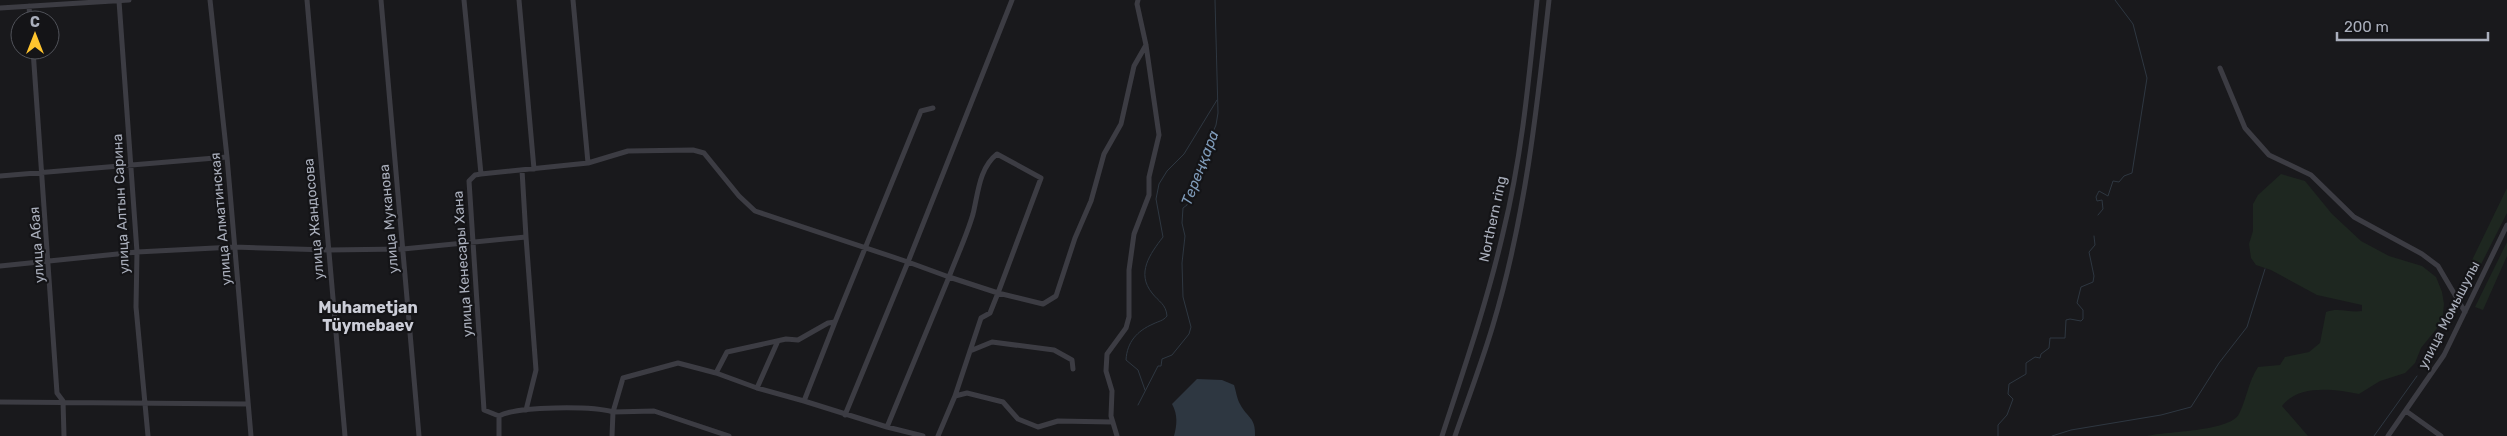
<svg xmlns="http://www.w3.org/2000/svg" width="2507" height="436" font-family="Rubik,sans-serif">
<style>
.green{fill:#1e2720}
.water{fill:#2e3741}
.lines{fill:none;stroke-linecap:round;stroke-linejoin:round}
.stream{stroke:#2e3741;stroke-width:1}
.minor{stroke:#3c3c43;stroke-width:5}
.labels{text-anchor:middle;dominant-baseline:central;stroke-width:4.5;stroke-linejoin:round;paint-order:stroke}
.street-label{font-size:14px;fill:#aaafbc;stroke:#141417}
.water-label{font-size:15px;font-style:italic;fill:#7f9bb9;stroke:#141417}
.quarter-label{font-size:16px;font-weight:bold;fill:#ccced8;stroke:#141417}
</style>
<rect width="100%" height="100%" fill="#19191c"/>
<path class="green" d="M2281,174l24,7 27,33 29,27 28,15 33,10 14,11 6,15 2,12 -2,18 -21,26 -6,15 -10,10 -25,8 -21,13c-24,-5 -61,-10 -77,12l26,30h-161c20,-5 82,-4 92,-22 8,-16 9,-32 19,-47l22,-2 5,-8 24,-5 11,-9 6,-31c13,-5 23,1 36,-1v-6l-45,-10 -46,-25 -15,-5 -5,-7 -2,-14 4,-13v-27l5,-9z
M2507,188v25l-39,77 -8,-5z
M2507,242v14l-24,54 -8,-3z"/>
<path class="water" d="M1197,379l25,1 12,5c2,6 3,14 6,19 7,14 16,13 15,32h-81c3,-11 4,-21 -2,-32z"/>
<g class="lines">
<path class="stream" d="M2098,215l5,-6 -1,-9 -5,1 -1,-4 3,-6 9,5 5,-15 6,1 5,-6 8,-3 15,-95 -14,-54 -18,-24
M1145,390l-7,-20 -12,-10c1,-18 11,-29 27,-36 6,-3 10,-3 14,-8 -1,-12 -8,-14 -15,-23 -16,-20 -2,-39 11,-56l-7,-38 3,-15 8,-13 17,-17 33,-54
M1138,405l20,-39h3l1,-7 10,-4 17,-21 2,-7 -8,-30 -1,-34 3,-27 -3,-13 1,-15 4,-3 3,-14 6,-7 2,-18 18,-41 2,-12 -3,-113
M1998,436v-11l9,-10 6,-16 -5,-5 1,-10 17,-10v-11l9,-6 5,1 1,-4 8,-6 1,-10h15l1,-18 4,-1 11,2 2,-2v-9l-6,-7 4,-16 12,-5 1,-6 -5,-24 6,-7 -1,-9
M2052,436l19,-6 90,-15 30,-8 28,-44 28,-36 18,-58
M2374,436l43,-60"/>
<path class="minor" d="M210,0l17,157 24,279
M307,0l38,436
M381,0l38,436
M464,0l17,174 -6,1 -6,6 15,229 15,6
M519,0l15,169
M119,1l18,251 -1,55 12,129
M29,6l1,14
M0,8l129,-8
M33,50l24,343 6,8 1,35
M2220,68l25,60 24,27 42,20 43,42 68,37 16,12 27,46
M588,163l40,-12 65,-1 11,3 35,43 16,15 153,51 104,-262
M481,174l107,-11 -15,-163
M0,176l227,-19
M526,237l10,133 -10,40
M0,266l137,-14 97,-5 94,3 75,-1 123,-12 -4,-67
M970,351l22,-9 62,8 18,10 1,9
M716,373l41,15 20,-45
M757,388l47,13 31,-79
M955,396l26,-78 9,-5 8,-20 -49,-16c8,-21 18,-42 24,-63 5,-20 6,-46 24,-60l44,24 -43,115 45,11 13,-8 19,-58 16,-37 13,-47 17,-30 13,-58 12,-21
M804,401l83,26 62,-150 -41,-15 -63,153
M0,402l248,2
M2406,411l35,25
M499,416c18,-10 93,-10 114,-4l-1,24
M499,416v20
M887,427l36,9
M729,436l-75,-25 -41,1 10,-34 55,-15 38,10 11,-21 59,-13 12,1 30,-17 7,-1 86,-211 12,-3
M938,436l17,-40 12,-3 36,9 15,17 20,8 20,-6 54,1
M1117,436l-6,-20 1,-25 -6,-20 1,-17 19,-26 3,-11v-47l5,-36 15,-39v-18l10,-42 -13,-90 -9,-41 1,-4
M1442,436c22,-67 45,-134 61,-203 19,-77 26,-155 34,-233
M1455,436c13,-37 27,-74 38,-111 32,-106 44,-216 56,-325
M2388,436l56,-81 63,-130"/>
</g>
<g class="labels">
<g class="street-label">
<text transform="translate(121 204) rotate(-93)">улица Алтын Сарина</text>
<text transform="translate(221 219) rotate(-95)">улица Алматинская</text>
<text transform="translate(314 219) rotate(-95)">улица Жандосова</text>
<text transform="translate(389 219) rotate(-95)">улица Муканова</text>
<text transform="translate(1493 219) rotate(-78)">Northern ring</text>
<text transform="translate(37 245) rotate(-94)">улица Абая</text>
<text transform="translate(463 264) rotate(-94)">улица Кенесары Хана</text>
<text transform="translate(2449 315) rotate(-63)">улица Момышулы</text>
</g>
<g class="water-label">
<text transform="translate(1200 168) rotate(-69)">Тереңқара</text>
</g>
<g class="quarter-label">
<text x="368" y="307">Muhametjan<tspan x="368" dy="18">Tüymebaev</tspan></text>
</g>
</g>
<g transform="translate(35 35)"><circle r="24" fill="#141417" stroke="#505259"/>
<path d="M0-4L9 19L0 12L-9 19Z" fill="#ffc42e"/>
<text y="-8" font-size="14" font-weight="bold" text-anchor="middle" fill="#aaafbc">С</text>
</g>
<path d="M2337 32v8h151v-8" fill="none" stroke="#aaafbc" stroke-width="2.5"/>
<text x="2344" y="32" font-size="15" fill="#aaafbc" stroke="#141417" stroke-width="4" paint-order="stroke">200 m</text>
</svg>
